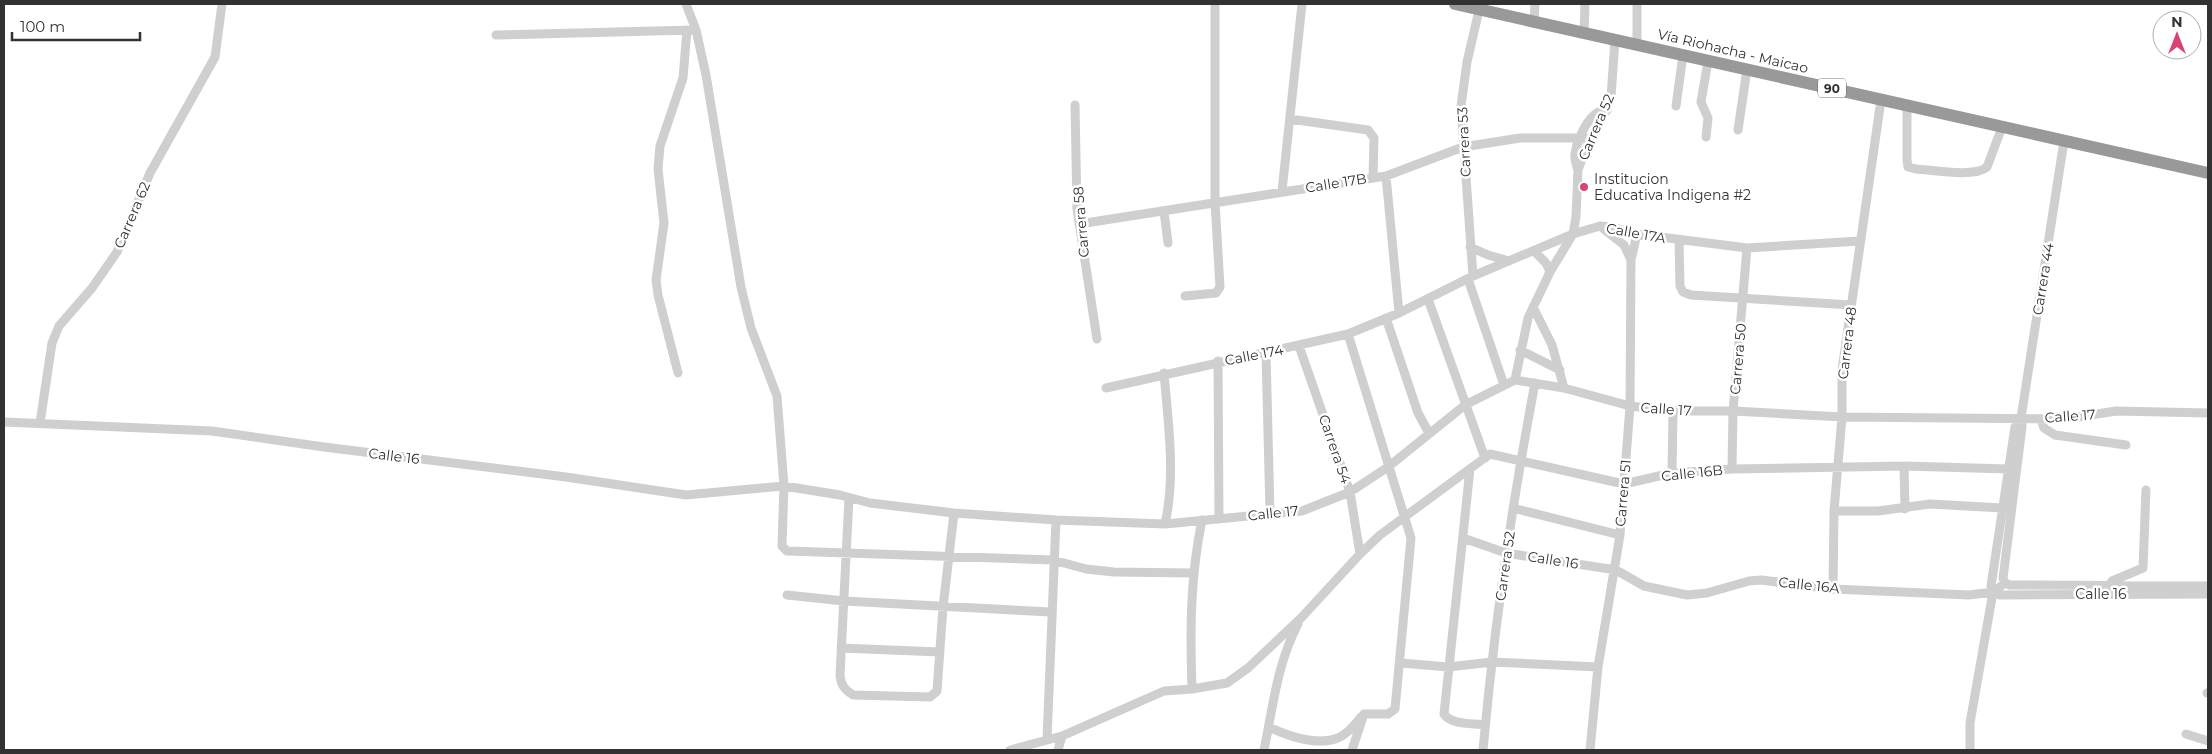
<svg xmlns="http://www.w3.org/2000/svg" width="2212" height="754" font-family="Montserrat,sans-serif">
<style>
.lines{fill:none;stroke-linecap:round;stroke-linejoin:round}
.minor{stroke:#cfcfcf;stroke-width:9}
.highway{stroke:#999;stroke-width:12}
.poi-dot{fill:#da4376;stroke:#fff;stroke-width:2}
.labels{text-anchor:middle;dominant-baseline:central;stroke-width:5;stroke-linejoin:round;paint-order:stroke}
.shield{fill:#fff;stroke:#707070;stroke-width:1}
.shield-label{font-size:12px;font-weight:bold;fill:#323232}
.street-label{font-size:14px;fill:#323232;stroke:#fff}
.poi-label{font-size:14px;fill:#323232;stroke:#fff;text-anchor:start}
</style>
<rect width="100%" height="100%" fill="#fff"/>
<g class="lines">
<path class="minor" d="M686,4l10,26 10,45 35,212 10,41 26,68 7,90 -2,60 5,5 266,9 33,9 28,3 79,1
M1534,22l1,-18
M1584,33l1,-29
M496,35l197,-5
M1637,45v-41
M1075,105l2,104 20,130
M1907,105v55l1,7 8,2c17,1 58,9 71,-2l15,-40
M1676,106l7,-51
M1290,119l78,11 6,8 -1,39
M1738,130l9,-61
M1706,137l2,-19 -7,-16 7,-41
M1578,170c-2,-6 -4,-11 -3,-16 2,-15 15,-45 32,-44
M1386,176l13,137
M1282,191l20,-187
M1164,212l4,31
M1079,224l307,-48 77,-29 57,-9h70
M1600,226l24,19 7,15
M1679,240l1,46 3,6 8,3 160,10
M1470,247l18,8 21,6
M1534,251l12,12 4,9
M1473,276l-12,-170 6,-44 13,-56
M1468,279l36,106
M1185,296l31,-3 4,-6 -5,-85v-198
M1428,299l57,159
M1533,307l19,38 12,43
M1386,318l32,95 11,20
M1348,334l63,204 -16,171 -7,5h-24l-12,36
M1299,346l51,146 10,62
M1520,350l40,20
M1266,353l4,160
M1218,361l1,158
M678,373l-20,-78 -2,-15 8,-57 -6,-54 2,-23 23,-68 4,-48
M1164,373c4,49 12,102 1,151
M1515,380l13,-62 22,-46 23,-38 3,-17 2,-47 12,-32 17,-28 4,-13 4,-57
M1106,388l242,-54 51,-21 74,-37 100,-42 27,-8 12,1 25,7 110,14 113,-7
M2041,419l3,9 11,7 71,10
M4,422l208,9 112,16 242,30 120,18 98,-9 56,9 30,8 84,10 102,7 109,4 137,-13 48,-19 38,-25 77,-62 50,-25 49,8 66,18 43,5h60l109,6 223,2 51,-8 92,2
M40,423l12,-80 7,-17 33,-38 25,-36 33,-79 65,-116 7,-53
M1904,466l1,43
M1470,469l-26,245c7,11 29,9 41,11
M1732,469l1,-58 14,-163
M1672,473l1,-62
M849,498l-9,177c1,10 4,14 13,20l77,2 7,-6 6,-84 11,-94
M1513,508l107,27
M1834,511h44l52,-7 72,4
M1463,538l43,15 110,17 28,16 43,9 20,-2 42,-12 12,-1 72,9 136,6 24,-3 12,-9
M2005,583l-2,-5 19,-151 -1,-9 43,-277
M2005,583l5,2 198,1
M2109,586l3,-5 31,-13 3,-78
M1833,589l1,-78 8,-94v-47l39,-270
M1993,592l7,3 208,-1
M787,595l57,6 207,11
M841,648l99,4
M1401,663l47,4 44,-5 106,5
M1192,689c-2,-58 -2,-111 10,-169
M2207,693h1
M1269,727c19,9 48,19 69,11 9,-4 17,-13 23,-21
M2186,734l22,7
M1047,740l9,-220
M1010,750l52,-14 102,-45 28,-2 35,-6 21,-15 54,-51 58,-63 20,-19 110,-81 134,30 48,-11 60,-4 172,-3 104,3
M1058,750l4,-14
M1264,750c9,-43 13,-86 34,-126
M1483,750c11,-123 29,-246 52,-367
M1590,750l8,-83 22,-132 10,-129 1,-146 6,-26
M1970,750v-27l23,-131 -2,-6 24,-159 6,-9"/>
<path class="highway" d="M1455,4l753,169"/>
</g>
<circle class="poi-dot" cx="1584" cy="187" r="5"/>
<g class="labels">
<rect class="shield" x="1818" y="78.5" width="28" height="19" rx="4"/>
<g class="shield-label">
<text x="1832" y="88">90</text>
</g>
<g class="street-label">
<text transform="translate(1733 51) rotate(13)">Vía Riohacha - Maicao</text>
<text transform="translate(1596 127) rotate(-67)">Carrera 52</text>
<text transform="translate(1464 142) rotate(-93)">Carrera 53</text>
<text transform="translate(1336 183) rotate(-9)">Calle 17B</text>
<text transform="translate(132 215) rotate(-67)">Carrera 62</text>
<text transform="translate(1081 222) rotate(-95)">Carrera 58</text>
<text transform="translate(1636 233) rotate(10)">Calle 17A</text>
<text transform="translate(2043 279) rotate(-81)">Carrera 44</text>
<text transform="translate(1847 343) rotate(-83)">Carrera 48</text>
<text transform="translate(1254 355) rotate(-11)">Calle 174</text>
<text transform="translate(1738 359) rotate(-85)">Carrera 50</text>
<text transform="translate(1666 409) rotate(4)">Calle 17</text>
<text transform="translate(2070 416) rotate(-4)">Calle 17</text>
<text transform="translate(1335 449) rotate(71)">Carrera 54</text>
<text transform="translate(394 456) rotate(7)">Calle 16</text>
<text transform="translate(1692 473) rotate(-6)">Calle 16B</text>
<text transform="translate(1623 493) rotate(-85)">Carrera 51</text>
<text transform="translate(1273 513) rotate(-6)">Calle 17</text>
<text transform="translate(1553 560) rotate(9)">Calle 16</text>
<text transform="translate(1505 566) rotate(-82)">Carrera 52</text>
<text transform="translate(1809 585) rotate(6)">Calle 16A</text>
<text x="2101" y="594">Calle 16</text>
</g>
<g class="poi-label">
<text x="1594" y="179">Institucion<tspan x="1594" dy="16">Educativa Indigena #2</tspan></text>
</g>
</g>
<rect width="2212" height="754" fill="none" stroke="#323232" stroke-width="10"/>
<g transform="translate(2177 35)"><circle r="24" fill="#ffffff" stroke="#adadad"/>
<path d="M0-4L9 19L0 12L-9 19Z" fill="#da4376"/>
<text y="-8" font-size="14" font-weight="bold" text-anchor="middle" fill="#323232">N</text>
</g>
<path d="M12 32v8h128v-8" fill="none" stroke="#323232" stroke-width="2.5"/>
<text x="20" y="32" font-size="15" fill="#323232" stroke="#ffffff" stroke-width="4" paint-order="stroke">100 m</text>
</svg>
